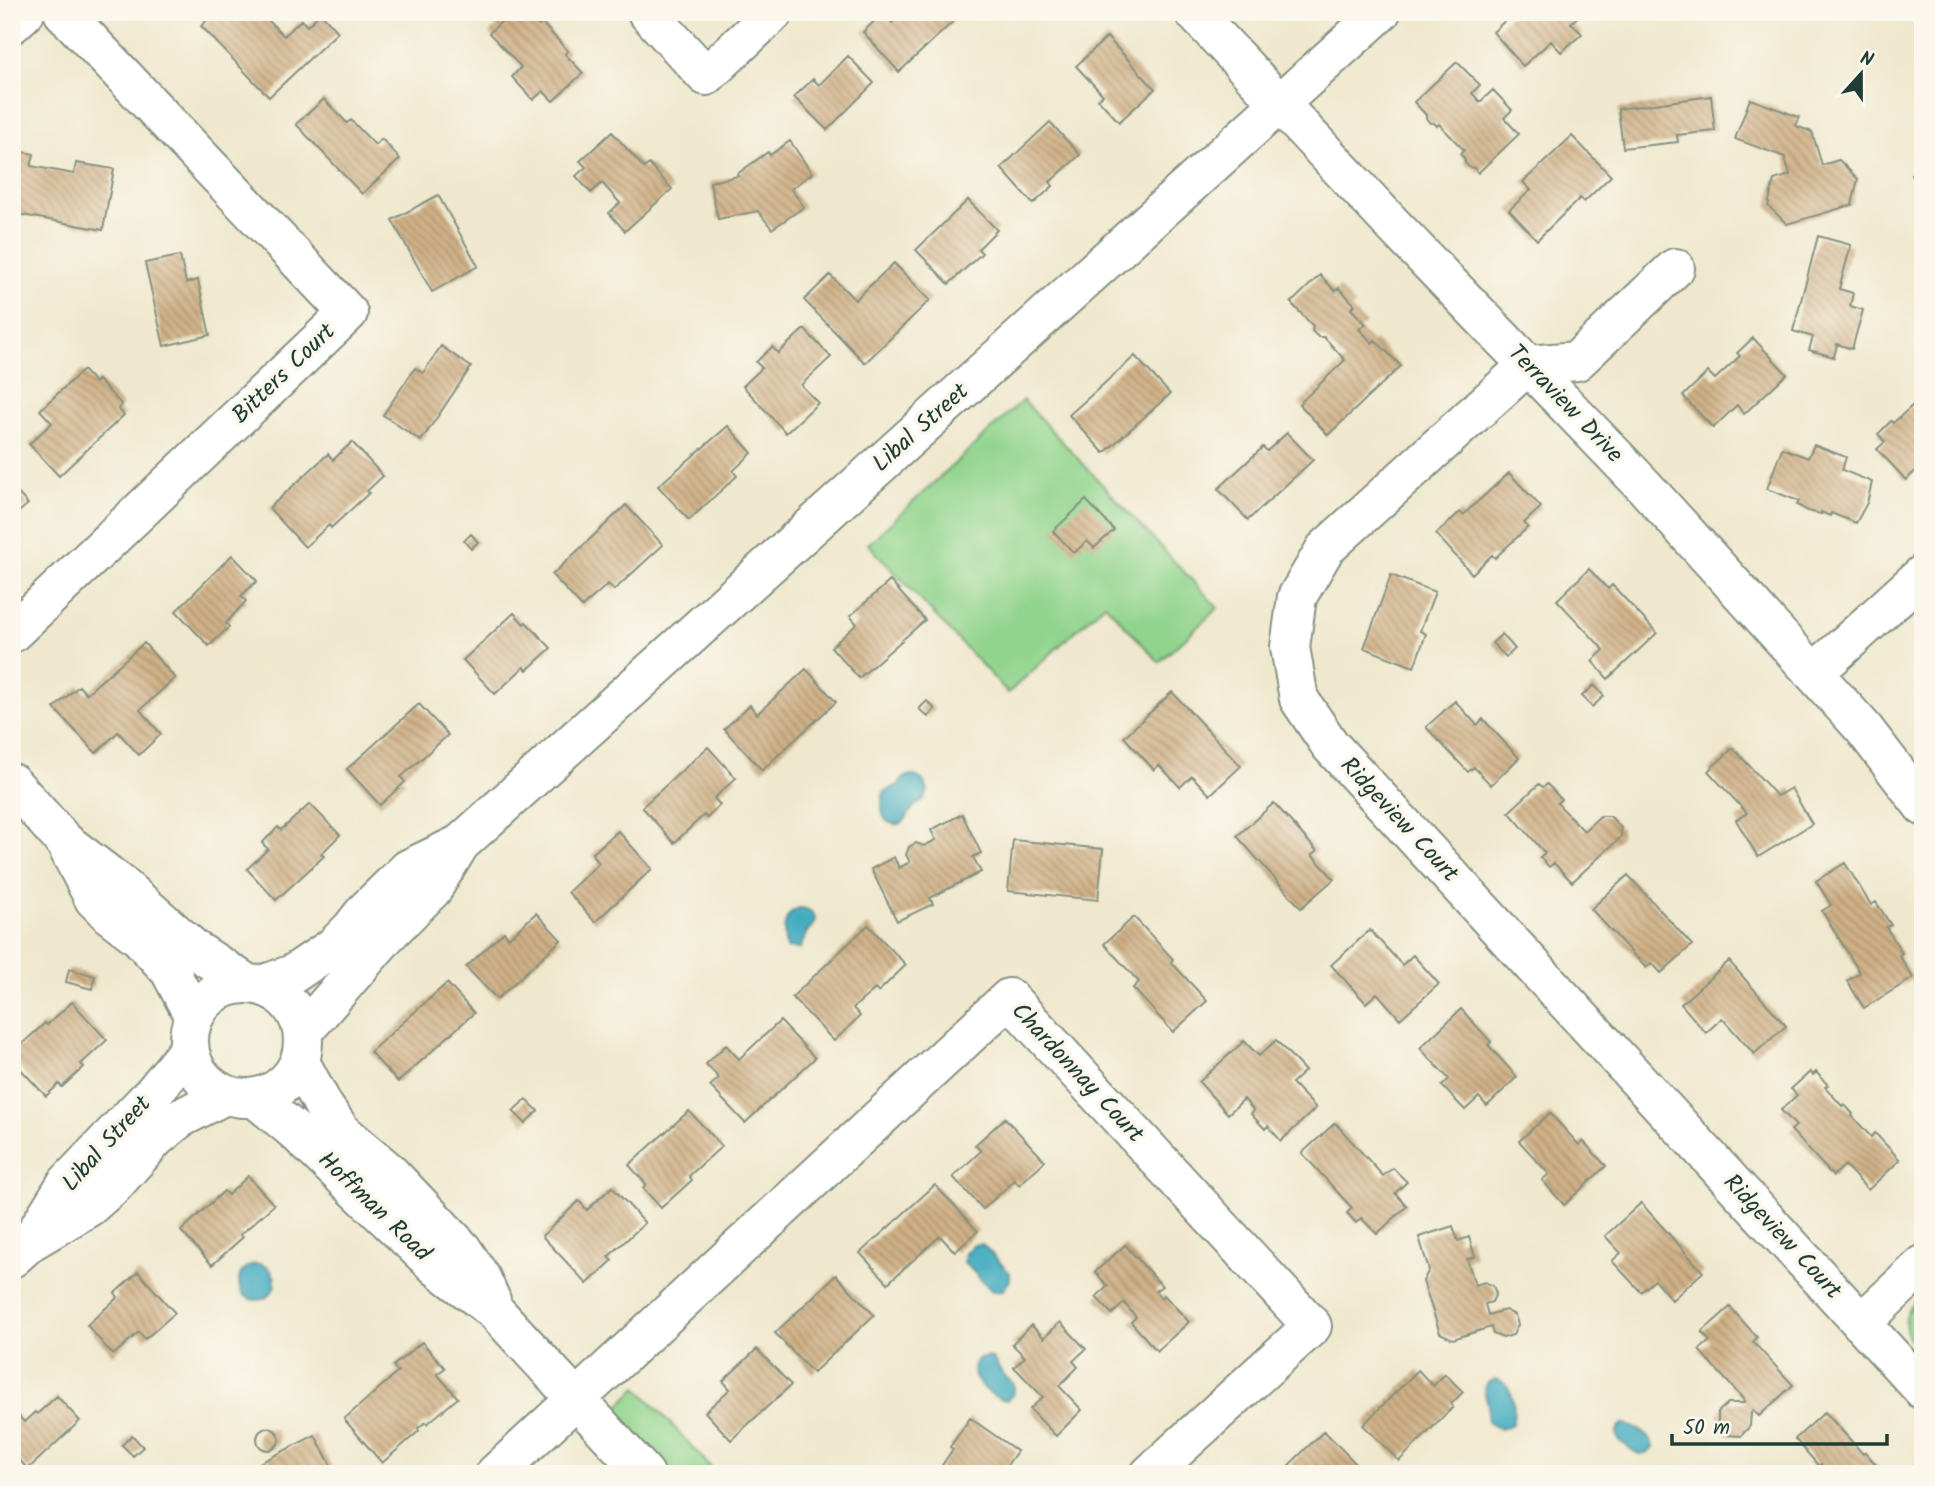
<svg xmlns="http://www.w3.org/2000/svg" width="1935" height="1486" font-family="Kalam,sans-serif">
<style>
.green{fill:#91d48d;stroke:#588860;stroke-width:2}
.water{fill:#40abbf;stroke:#30747a;stroke-width:2}
.building{fill:url(#building-back-hatch)}
.lines{fill:none;stroke-linecap:round;stroke-linejoin:round}
.minor-casing{stroke:#879281;stroke-width:42}
.minor{stroke:#fff;stroke-width:38}
.labels{text-anchor:middle;dominant-baseline:central;stroke-width:7;stroke-linejoin:round;paint-order:stroke}
.street-label{font-size:24px;fill:#1f3d34;stroke:#fbf7ec}
</style>
<defs>
<pattern id="building-back-hatch" width="6" height="6" patternUnits="userSpaceOnUse" patternTransform="scale(1.75)"><rect width="6" height="6" fill="#d0b187"/><path d="M-1 5l2 2M0 0l6 6M5-1l2 2" fill="none" stroke="#a8916f"/></pattern>
</defs>
<rect width="100%" height="100%" fill="#fbf7ec"/>
<filter id="ink" filterUnits="userSpaceOnUse"><feTurbulence type="fractalNoise" baseFrequency=".0143" numOctaves="2"/><feDisplacementMap in="SourceGraphic" scale="14" xChannelSelector="R" yChannelSelector="G"/><feConvolveMatrix kernelMatrix="1 2 1 2 8 2 1 2 1" color-interpolation-filters="sRGB"/></filter>
<filter id="wash" filterUnits="userSpaceOnUse"><feTurbulence type="fractalNoise" baseFrequency=".00686" numOctaves="4" result="noise"/><feDisplacementMap in="SourceGraphic" scale="28" xChannelSelector="R" yChannelSelector="G"/><feGaussianBlur stdDeviation="1.57" result="paint"/><feColorMatrix in="noise" values="0 0 0 0 0 0 0 0 0 0 0 0 0 0 0 0 0 1.4 0 .05"/><feComposite in="paint" operator="in"/></filter>
<g filter="url(#wash)">
<rect width="100%" height="100%" fill="#efe8ce"/>
<path class="green" d="M1023,400l195,208 -59,54 -54,-58 -97,89 -140,-149z
M1923,1293v64c-22,-24 -25,-41 0,-64z
M637,1387l80,87h-49l-56,-61z"/>
<path class="water" d="M910,775c14,2 24,15 12,26 -4,4 -6,3 -9,7 -4,4 -5,10 -9,13 -3,3 -6,4 -10,3 -15,-2 -13,-22 -10,-32l14,-7 6,-7z
M799,908c11,0 21,8 13,20 -2,1 -4,2 -5,4 -3,5 -4,12 -7,17l-14,-1c-3,-16 -4,-34 13,-40z
M982,1244l28,29v7l-7,10 -11,1 -28,-29 1,-9 8,-8z
M239 1282a18 18 0 1 1 36 0a18 18 0 1 1-36 0Z
M988,1357l5,2 10,16 11,9v9l-7,7c-11,0 -30,-15 -33,-26 -2,-5 -1,-7 1,-12l4,-3z
M1495,1379c19,3 21,30 17,45l-12,5 -12,-7c-2,-6 1,-10 0,-17 -1,-9 -6,-12 -2,-21z
M1625,1424c12,4 27,11 28,24 -9,11 -16,6 -25,-1 -3,-3 -8,-4 -10,-8 -3,-4 -1,-7 0,-11z"/>
<g id="blocks">
<path class="building" d="M216,12h50l-3,3 21,21 17,-16 6,6 14,-13 17,19 -69,65 -68,-71z
M512,12h14l13,14 3,-3 26,28 -3,3 18,19 -30,28 -10,-10 -10,9 -21,-23 9,-10 -32,-34z
M904,12h49l5,5 -59,55 -36,-40 20,-19 9,10z
M1514,12h69l-12,11 11,11 -21,18 -10,-11 -28,25 -30,-34z
M1107,37l48,52 -36,33 -21,-23 5,-4 -27,-29z
M848,56l26,27 -47,47 -33,-33 19,-18 6,6z
M1457,62l23,23 -8,8 8,9 13,-12 19,20 -8,8 15,16 -41,39 -4,-5 -5,-1 -4,-4 -1,-5 -4,-4 4,-4 -25,-26 -2,2 -3,-3h-4l-4,-5v-3l-12,-13z
M1711,96l4,35 -38,4 1,7 -55,6 -5,-39z
M324,99l23,24 4,-3 24,25 7,-6 18,20 -38,35 -66,-70z
M1750,99l49,18 -3,9 16,6 10,33 17,-5 19,19 -6,26 -65,19 -19,-18 6,-26 16,-5 -5,-18 -50,-18z
M1050,122l30,33 -30,27 3,4 -20,18 -32,-36z
M612,132l32,36 5,-4 23,25 -47,42 -16,-18 11,-10 -18,-20 -11,10 -15,-17 10,-9 -6,-6z
M1572,136l39,40 -27,26 -4,-4 -43,42 -28,-30 22,-20 -8,-8z
M790,141l22,32 -21,16 13,18 -32,22 -14,-18 -40,8 -8,-37 28,-6 -1,-2 31,-22 2,3z
M12,150l22,4 -3,12 43,8 2,-11 38,6 -11,61 -86,-16 1,-6 -6,-1z
M1923,165v23l-12,-13z
M438,195l40,71 -46,26 -40,-72z
M968,200l29,30 -19,19 4,4 -33,31 -33,-34z
M1818,236l33,9 -12,44 14,4 -3,13 13,4 -11,39 -15,-5 -3,13 -25,-7 4,-13 -20,-6z
M180,256l6,27 12,-3 12,55 -46,11 -19,-83z
M894,263l36,37 -65,63 -61,-63 26,-25 25,25z
M1320,275l15,16 4,-3 16,17 -4,4 15,15 -7,5 13,14 3,-3 26,26 -73,69 -29,-31 46,-44 -21,-23h-6l-6,-6 1,-5 -22,-23z
M804,329l27,28 -30,28 17,18 -32,30 -43,-47 19,-18 -6,-6 16,-15 6,6z
M1753,338l34,36 -43,40 -7,-9 -24,23 -30,-32 25,-24 7,7 25,-23 -3,-3z
M441,346l30,21 -50,74 -38,-26 32,-47 8,5z
M1135,356l35,38 -66,59 -35,-38z
M83,370l12,13 3,-3 24,25 -4,4 6,6 -65,61 -30,-32 23,-21 -12,-13z
M1923,396v68l-17,16 -29,-31 8,-7 -7,-8 13,-13 2,2z
M728,426l24,27 -19,18 4,5 -48,44 -31,-34z
M1287,433l26,27 -65,60 -30,-31 45,-42 4,4z
M352,442l31,34 -16,15 2,2 -38,35 -2,-3 -24,22 -36,-39 59,-54 5,6z
M1814,445l32,12 -4,13 30,12 -5,21 -11,20 -25,-10 -1,3 -9,-4v2l-13,-3 -11,-6 2,-4 -32,-12 15,-41 26,10z
M1509,473l32,34 -17,16 4,4 -33,31 -3,-3 -20,19 -36,-40 24,-22 3,3z
M12,487l16,17 -16,14z
M1086,500l28,30 -20,18 -7,-7 -13,12 -21,-22z
M626,505l37,40 -49,45 -6,-6 -26,23 -30,-32z
M471,534l7,8 -7,7 -7,-8z
M232,555l25,26 -16,15 5,5 -20,22 3,4 -20,19 -33,-35z
M1589,569l19,20 4,-4 45,48 -49,46 -16,-18 12,-11 -47,-50z
M1391,575l44,17 -15,39 6,3 -12,33 -50,-19z
M890,581l35,39 -66,58 -28,-31 26,-23 -7,-8z
M514,613l10,11 2,-2 25,26 -24,22 -3,-3 -29,27 -32,-34z
M1502,634l13,15 -9,8 -14,-14z
M144,643l31,35 -35,32 21,24 -22,21 -21,-23 -22,21 -42,-45 25,-22 7,8z
M806,669l30,33 -74,68 -38,-41 26,-24 7,9z
M1594,685l10,11 -12,11 -10,-11z
M1172,692l69,74 -31,29 -18,-19 -12,11 -21,-22 -5,5 -30,-33z
M927,701l8,8 -7,8 -9,-8z
M1455,701l22,24 6,-6 36,39 -28,27 -17,-18 -6,5 -42,-45z
M419,704l29,31 -47,42 4,5 -25,23 -33,-36z
M708,747l28,31 -22,20 6,7 -13,13 -3,-3 -30,28 -32,-36z
M1733,748l44,48 14,-8 21,36 -54,33 -22,-37 11,-7 -39,-42z
M1539,784l4,3 4,-3 14,15 -4,4 27,28 16,-15h10l11,12v9l-49,45 -18,-19 -5,4 -9,-10 5,-4 -36,-41z
M1274,803l43,48 -5,4 22,24 -33,29 -64,-72z
M310,804l30,31 -19,19 3,2 -48,44 -29,-31 21,-20 -6,-6 16,-16 3,3z
M962,814l19,39 -8,4 8,15 -51,26 3,6 -36,17 -26,-52 23,-12 5,11 11,-6 -4,-7 3,-8 7,-4 8,3 12,-6 -5,-10z
M618,831l34,38 -57,53 -27,-30 31,-29 -7,-9z
M1013,840l90,9 -5,51 -90,-9z
M1845,863l26,42 5,-3 15,23 -5,2 16,26 -3,2 14,23 -49,30 -17,-27 13,-8 -38,-62 9,-6 -15,-24z
M1628,875l64,70 -31,28 -9,-10 -6,5 -55,-59z
M536,913l25,27 -64,59 -31,-32 38,-35 5,6z
M1134,917l39,42 -2,3 36,39 -34,31 -40,-44 6,-6 -35,-38z
M868,925l38,40 -28,27 -3,-3 -22,19 7,8 -26,25 -42,-44z
M1370,930l32,35 11,-10 26,29 -39,35 -23,-26 -11,10 -35,-38z
M1729,961l57,65 -32,28 -32,-36 -16,15 -25,-29z
M69,969l26,7 -3,13 -26,-7z
M447,983l27,30 -76,69 -28,-30z
M72,1002l35,38 -26,24 3,3 -22,20 -3,-3 -13,12 -34,-36v-7l33,-30 2,2z
M1461,1009l30,33 -3,3 29,32 -30,29 -8,-9 -14,13 -23,-24 7,-7 -29,-31z
M780,1021l35,37 -70,65 -35,-37 9,-8 -13,-14 20,-19 13,14z
M1276,1040l29,31 -13,12 24,25 -35,33 -13,-15 -3,3 -14,-15 3,-3 -10,-12 -16,15 -29,-32 45,-41 15,15z
M1810,1072l3,3 3,-3 12,13 -3,2 17,19 2,-2 9,10 -1,2 19,21 4,-4 25,27 -32,30 -23,-25 -12,11 -42,-46 5,-4 -15,-16 16,-15 -6,-6z
M526,1099l12,12 -13,12 -12,-12z
M689,1111l33,35 -33,30 3,4 -31,28 -18,-20 3,-4 -17,-19z
M1550,1113l29,32 4,-4 23,25 -42,39 -22,-25 7,-6 -30,-33z
M1005,1118l40,43 -26,24 -4,-5 -32,29 -30,-32 28,-26 -6,-6z
M1335,1123l48,53 10,-8 14,14 -12,11 12,13 -30,28 -16,-16 -5,5 -9,-10 5,-5 -50,-55z
M248,1176l26,29 -34,30 3,2 -31,28 -31,-34 43,-40 4,4z
M935,1185l43,46 -23,21 -15,-16 -52,47 -28,-30z
M612,1187l33,36 -37,34 4,4 -25,23 -45,-48 37,-35 8,9z
M1641,1203l62,69 -31,28 -17,-20 -14,12 -29,-31 9,-8 -16,-17z
M1453,1226l5,15 11,-4 6,20 -8,2 8,26 10,-3 8,4 3,7 -4,9 -7,2 3,11 17,-5 10,5 3,10 -5,10 -10,3 -10,-4 -2,-7 -38,12 -13,-6 -17,-52 6,-11 -10,-33z
M1125,1245l37,41 -7,5 6,7 3,-3 25,27 -32,29 -26,-29 5,-5 -12,-14 -12,11 -16,-17 12,-11 -13,-14z
M138,1272l37,41 -30,26 -6,-7 -26,23 -26,-30 31,-28 -3,-4z
M836,1275l38,40 -61,58 -38,-40z
M1730,1307l27,30 -4,5 40,43 -34,31 -6,-6 -2,3 -1,13 -9,10 -14,-1 -9,-10v-13l10,-9h15l2,-2 -46,-51 11,-9 -8,-9z
M1060,1322l26,27 -13,12 5,6 -19,19 23,24 -26,26 -26,-27 13,-12 -29,-30 11,-10 -13,-13 19,-19 13,13z
M422,1342l23,26 -8,6 21,24 -31,26 -1,-2 -8,6 1,3 -37,32 -38,-44 54,-47 -5,-6z
M757,1349l34,36 -60,55 -26,-28 25,-23 -7,-8z
M1418,1370l15,16 12,-12 18,18 -12,12 2,3 -54,54 -36,-36z
M57,1396l23,25 -52,48 -16,-17v-43l12,13 11,-10 2,2z
M1825,1412l38,42 2,-2 19,22h-55l-8,-10 -2,2 -24,-27z
M970,1418l47,33 -16,23h-65l17,-25 -3,-2z
M257 1439a11 11 0 1 1 22 0a11 11 0 1 1-22 0Z
M1324,1431l42,43h-69l-8,-9z
M132,1435l11,12 -10,9 -11,-11z
M315,1435l19,36 -5,3h-91z"/>
</g>
</g>
<g filter="url(#ink)">
<use href="#blocks" fill-opacity="0" stroke="#879281" stroke-width="2"/>
<g class="lines">
<g class="minor-casing">
<path id="minor" d="M647,12l59,64 68,-64
M1194,12l198,212 252,262 220,243 59,77
M12,24l13,-12
M1675,268l-98,93 -49,4 -203,184 -28,48 -7,50 9,52 31,46 593,645
M12,633l336,-320 -285,-301
M1814,673l109,-99
M12,783l52,58 55,42 76,67 51,33
M69,850l25,49 16,16 29,22 31,34 24,46
M189 1041a57 57 0 1 1 114 0a57 57 0 1 1-114 0Z
M262,985l31,-11 40,-27 18,-18 15,-19 42,-41 52,-25
M303,1032l83,-96 46,-46 28,-46 921,-832
M300,1062l24,45 17,24 47,40 74,78 19,29 10,22
M255,1098l40,33 142,136 59,45 149,162
M33,1237l33,-53 88,-92 35,-43
M12,1258l18,-16 59,-35 25,-22 42,-47 23,-19 46,-24
M1861,1323l62,-58
M495,1474l514,-476 303,328 -162,148"/>
</g>
<use href="#minor" class="minor"/>
</g>
</g>
<g class="labels">
<g class="street-label">
<text transform="translate(284 374) rotate(-44)">Bitters Court</text>
<text transform="translate(1565 404) rotate(46)">Terraview Drive</text>
<text transform="translate(921 428) rotate(-42)">Libal Street</text>
<text transform="translate(1399 820) rotate(47)">Ridgeview Court</text>
<text transform="translate(1077 1073) rotate(47)">Chardonnay Court</text>
<text transform="translate(107 1144) rotate(-48)">Libal Street</text>
<text transform="translate(374 1207) rotate(44)">Hoffman Road</text>
<text transform="translate(1782 1237) rotate(47)">Ridgeview Court</text>
</g>
</g>
<rect width="1935" height="1486" fill="none" stroke="#fbf7ec" stroke-width="42"/>
<g transform="translate(1861 74) rotate(21)" stroke="#fbf7ec" stroke-width="5" paint-order="stroke">
<path d="M0-5L12 26L0 18L-12 26Z" fill="#1f3d34"/>
<text y="-10" font-size="19" font-weight="bold" text-anchor="middle" fill="#1f3d34">N</text>
</g>
<path d="M1672 1434v10h215v-10" fill="none" stroke="#1f3d34" stroke-width="3.5"/>
<text x="1683" y="1434" font-size="21" fill="#1f3d34" stroke="#fbf7ec" stroke-width="5" paint-order="stroke">50 m</text>
</svg>
